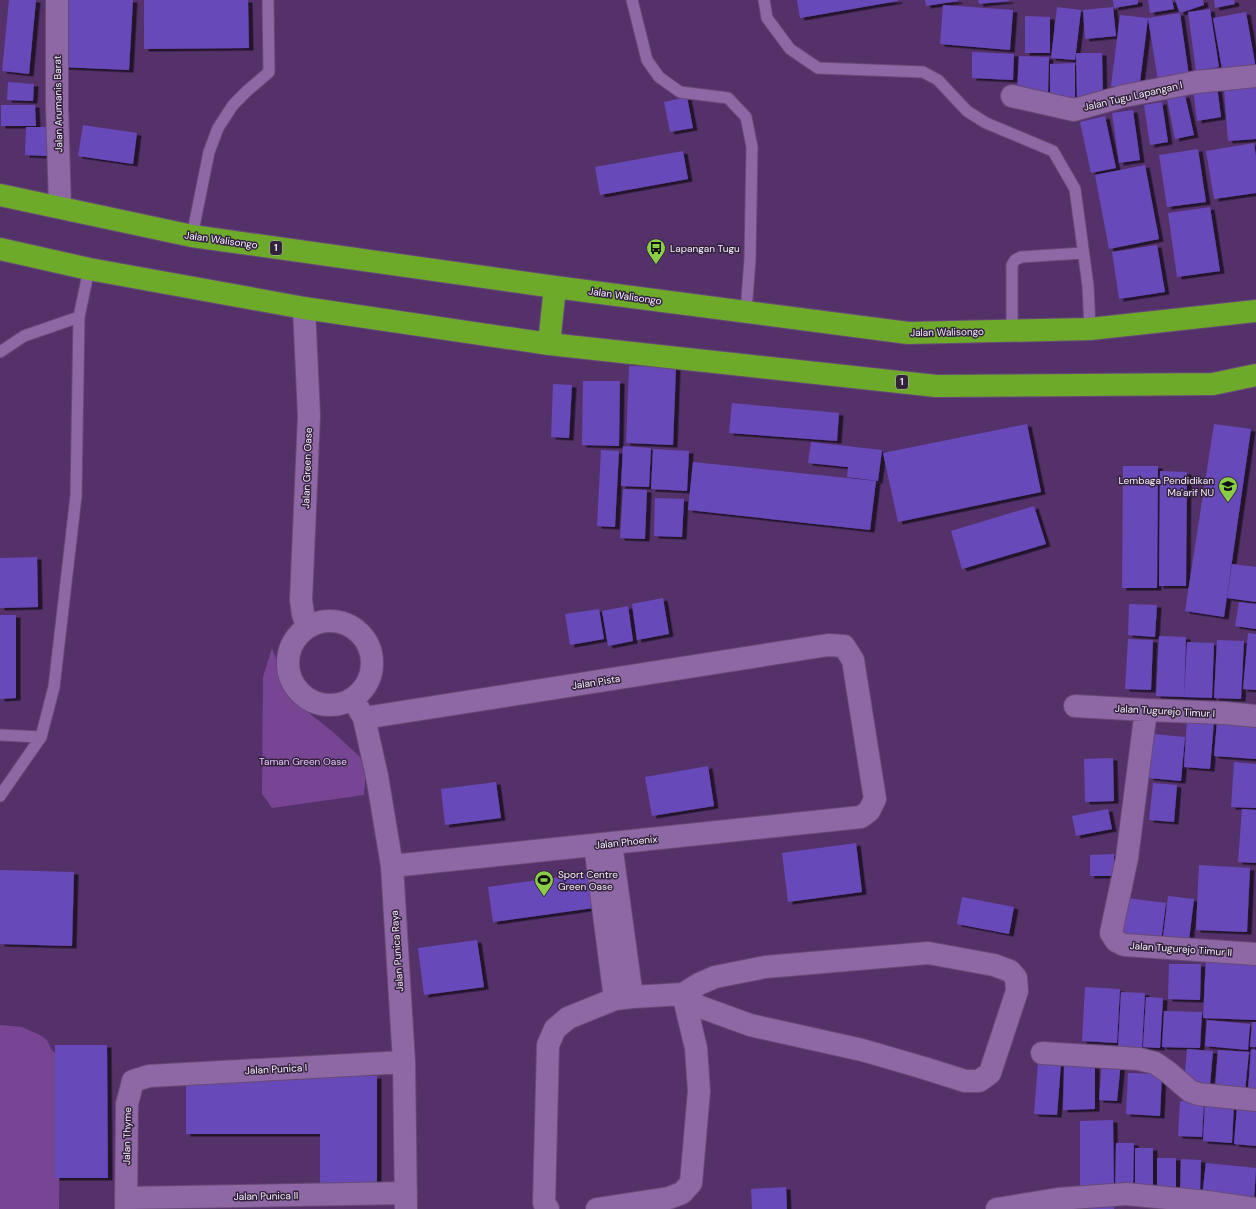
<svg xmlns="http://www.w3.org/2000/svg" width="1256" height="1209" font-family="'DM Sans',sans-serif">
<style>
.green{fill:#774593}
.building{fill:#6849b9;filter:url(#shadow)}
.lines{fill:none;stroke-linecap:round;stroke-linejoin:round}
.lane-casing{stroke:#684a77;stroke-width:13}
.street-casing{stroke:#684a77;stroke-width:24}
.highway-casing{stroke:#684a77;stroke-width:24}
.lane{stroke:#8e68a5;stroke-width:11}
.street{stroke:#8e68a5;stroke-width:22}
.highway{stroke:#6daa2a;stroke-width:22}
.labels{text-anchor:middle;dominant-baseline:central;stroke-width:3;stroke-linejoin:round;paint-order:stroke}
.shield{fill:#32223c;stroke:#bdb2c4;stroke-width:1}
.shield-label{font-size:9px;font-weight:bold;fill:#f8f0fe}
.street-label{font-size:10px;fill:#f8f0fe;stroke:#32223c}
.poi-label{font-size:10px;fill:#f8f0fe;stroke:#32223c;text-anchor:start}
.park-label{font-size:10px;fill:#eac9fe;stroke:#32223c}
</style>
<defs>
<filter id="shadow"><feDropShadow dx="4.5" dy="2.5" stdDeviation="0" flood-color="#0009"/></filter>
</defs>
<rect width="100%" height="100%" fill="#55316a"/>
<path class="green" d="M272,648l18,50 43,34 27,25 6,14 -2,24 -92,13 -10,-14 1,-117z
M0,1025l22,2 18,8 7,5 4,9 9,9 -1,151h-59z"/>
<path class="building" d="M9,0h27l-7,74 -27,-3z
M65,0h68l-4,70 -67,-3z
M144,0h104l1,48 -105,1z
M797,0h101v1l-98,17z
M925,0h33v1l-32,5z
M978,0h31v1l-30,3z
M1113,0h25v4l-24,4z
M1148,0h24l2,9 -24,4z
M1175,0h28l1,5 -24,8z
M1214,0h20l1,4 -20,4z
M943,5l70,5 -3,40 -70,-6z
M1057,7l24,3 -6,50 -24,-2z
M1113,7l3,29 -31,3 -2,-29z
M1210,9l9,58 -23,4 -8,-59z
M1246,12l10,57 -33,6 -10,-57z
M1180,13l9,63 -31,5 -10,-63 -9,72 -28,-4 9,-71 28,3z
M1025,16l25,1v36h-25z
M972,52l42,2 -1,26 -41,-2z
M1076,53h26l1,45 -26,1z
M1019,56l30,1 -1,36 -31,-1z
M1075,63v36l-25,1v-36z
M8,82l26,2 -1,17 -26,-1z
M1217,86l4,31 -24,4 -4,-32z
M1256,87v52l-28,2 -4,-52z
M1185,95l9,40 -19,4 -8,-40z
M687,97l6,31 -23,4 -6,-30z
M1162,102l6,40 -18,3 -6,-40z
M1,105h34l1,21h-35z
M1133,110l7,50 -21,3 -7,-50z
M1105,116l11,52 -25,5 -11,-51z
M83,125l54,8 -4,31 -55,-8z
M26,127h22l-1,29 -22,-1z
M1254,143l2,13v37l-42,6 -8,-48z
M1198,149l8,53 -39,5 -8,-52z
M683,151l5,28 -88,16 -5,-28z
M1145,165l14,74 -50,10 -14,-74z
M1210,207l10,64 -43,6 -9,-64z
M1157,245l8,47 -46,7 -7,-47z
M629,366l47,1 -3,78 -47,-2z
M583,381h37l-1,65 -37,-1z
M553,384l19,1 -3,53 -18,-1z
M732,403l107,10 -2,28 -108,-8z
M1027,424l14,68 -143,30 -15,-69z
M1214,424l37,5 -27,188 -39,-6z
M811,442l71,8 -4,31 -31,-4 1,-10 -40,-4z
M623,446l28,2 -2,39 -28,-1z
M653,449l36,2 -2,40 -36,-2z
M601,450l18,1 -4,76 -18,-1z
M693,462l183,19 -6,49 -182,-20z
M1123,466h35l-1,122h-35z
M1160,471l27,1 -1,114h-27z
M623,489l24,1 -2,49 -25,-1z
M655,498l29,1 -2,38 -28,-1z
M1034,506l12,38 -84,25 -11,-38z
M37,557l1,50 -38,1v-50z
M1232,564l24,3v35l-29,-4z
M663,598l6,36 -32,6 -5,-36z
M1239,602l17,2v25l-21,-3z
M1129,604l28,1 -2,32 -27,-2z
M628,606l5,35 -25,5 -6,-35z
M599,609l5,30 -34,6 -5,-31z
M0,615h16v83l-16,1z
M1248,633l8,1v56l-13,-1z
M1159,636l27,1 -2,60 -28,-1z
M1128,639l25,1 -2,50 -26,-1z
M1217,640l27,1 -3,58 -27,-1z
M1187,642l27,1 -2,55 -28,-1z
M1187,719l27,2 -4,48 -26,-2z
M1217,721l39,3v35l-42,-3z
M1153,734l32,3 -4,44 -32,-3z
M1113,758l1,43 -29,1 -1,-43z
M1234,762l22,2v44l-25,-1z
M708,766l6,40 -62,10 -7,-39z
M496,782l5,36 -56,7 -4,-36z
M1153,783l24,2 -3,37 -25,-2z
M1108,809l4,20 -36,7 -4,-20z
M1242,809l14,1v53l-18,-1z
M856,843l6,49 -74,10 -6,-49z
M1114,854v22h-24v-21z
M1199,865l51,3 -3,64 -51,-2z
M0,870l74,2 -2,74 -72,-2z
M596,872l5,35 -108,15 -5,-35z
M1168,896l26,3 -5,41 -26,-3z
M962,897l52,10 -5,27 -52,-10z
M1120,897l46,6 -5,38 -45,-6z
M477,940l7,47 -60,8 -6,-47z
M1206,957l50,2v61l-53,-2z
M1169,964h32l-1,36 -32,-1z
M1085,987l35,2 -3,54 -35,-2z
M1121,992l24,1 -3,55 -24,-1z
M1146,997l17,1 -3,50 -17,-1z
M1164,1011l38,1 -2,36 -38,-1z
M1207,1020l43,4 -2,26 -43,-4z
M1252,1022h4v25h-6z
M55,1045h52l1,133h-53z
M1187,1049l26,2 -3,34 -26,-2z
M1251,1049l5,1v41l-8,-1z
M1218,1050l31,2 -4,39 -30,-2z
M1102,1061l19,1 -4,39 -18,-1z
M1038,1063l23,1 -4,51 -23,-1z
M1064,1065h31v44l-32,1z
M1128,1073l34,1 -2,42 -34,-2z
M377,1076v108h-57v-50h-134v-57z
M1180,1101l24,1 -2,35 -24,-1z
M1205,1102l29,2 -2,39 -29,-2z
M1237,1107l19,1v38l-22,-2z
M1113,1120l1,68h-34v-67z
M1116,1143h18l-1,48 -18,1z
M1135,1148h18v45h-18z
M1157,1158h19v34h-19z
M1181,1159l20,1 -1,33h-20z
M1206,1163l50,5 -2,33 -52,-5z
M786,1187l1,22h-35l-1,-20z
M1082,1207h32v2h-32z"/>
<g class="lines">
<g class="lane-casing">
<path id="lane" d="M632,0l15,60 12,17 21,15 48,6 18,19 6,30 -2,112 -4,53
M764,0l3,18 23,31 28,19 105,4 15,8 29,31 19,12 67,28 22,38 13,97 2,43
M192,236l17,-84 9,-24 15,-23 14,-14 22,-19 -1,-72
M1012,331v-66l3,-5 6,-3 62,-4
M0,352l24,-16 55,-19 10,-48
M0,735l41,2 13,-50 22,-191 3,-179
M0,796l41,-59"/>
</g>
<g class="street-casing">
<path id="street" d="M57,0v107l3,100
M1012,96l62,14 50,-14 72,-14 60,-6
M304,308l5,108 -8,184 2,14 4,13
M288 663a42 42 0 1 1 84 0a42 42 0 1 1-84 0Z
M353,699l11,19 13,58 15,90 12,196 2,147
M1075,706l71,4 79,3 31,3
M1146,710l-19,148 -16,75 5,8 8,4 132,9
M364,718l464,-73 16,1 9,14 22,139 -6,12 -8,6 -469,49
M611,844l21,153
M595,845l20,154
M1042,1053l97,6 16,4 13,9 22,19 8,3 58,6
M126,1198l280,-5
M126,1209l1,-105 6,-23 16,-5 255,-14
M548,1209l-4,-6 4,-158 7,-16 13,-11 47,-19 17,-2 51,-3 16,-10 16,-7 50,-10 163,-14 66,12 16,6 6,7 1,13 -27,82 -11,8h-14l-41,-13 -62,-18 -112,-25 -52,-19 -15,-12
M597,1209l72,-11 13,-5 9,-10 8,-92 -3,-43 -13,-54
M997,1209l61,-10 68,-5 82,8 48,7"/>
</g>
<g class="highway-casing">
<path id="highway" d="M0,195l192,41 363,51 353,46 182,-4 166,-18
M0,249l89,20 215,39 245,36 387,42 277,-2 43,-9
M549,344l6,-57"/>
</g>
<use href="#lane" class="lane"/>
<use href="#street" class="street"/>
<use href="#highway" class="highway"/>
</g>
<defs>
<g id="bus-pin" transform="scale(1)"><path d="M0 17L-7.5 6A9.5 9.5 0 1 1 7.5 6Z" fill="#8ace47" stroke="#32223c"/><path d="M-5-6H5V4H4V6H2V4H-2V6H-4V4H-5ZM-3.5-4V0h7V-4ZM-3.5 1.2v1.5H-2V1.2ZM2 1.2v1.5H3.5V1.2Z" fill="#111"/></g>
<g id="school-pin" transform="scale(1)"><path d="M0 17L-7.5 6A9.5 9.5 0 1 1 7.5 6Z" fill="#8ace47" stroke="#32223c"/><path d="M0-5L7-2L0 1L-7-2ZM-4 1L0 2.5L4 1V4Q0 6-4 4Z" fill="#111"/></g>
<g id="stadium-pin" transform="scale(1)"><path d="M0 17L-7.5 6A9.5 9.5 0 1 1 7.5 6Z" fill="#8ace47" stroke="#32223c"/><path d="M0-5a6.5 5 0 1 0 0 10a6.5 5 0 1 0 0-10ZM-3.5-1.8h7v3.6h-7Z" fill="#111"/></g>
</defs>
<g fill-rule="evenodd">
<use href="#bus-pin" x="656" y="248"/>
<use href="#school-pin" x="1228" y="486"/>
<use href="#stadium-pin" x="544" y="880"/>
</g>
<g class="labels">
<g class="shield">
<rect x="270" y="241" width="12" height="14" rx="3"/>
<rect x="896" y="375" width="12" height="14" rx="3"/>
</g>
<g class="shield-label">
<text x="276" y="248">1</text>
<text x="902" y="382">1</text>
</g>
<g class="street-label">
<text transform="translate(1133 96) rotate(-13)">Jalan Tugu Lapangan I</text>
<text transform="translate(58 104) rotate(-91)">Jalan Arumanis Barat</text>
<text transform="translate(221 240) rotate(8)">Jalan Walisongo</text>
<text transform="translate(625 296) rotate(8)">Jalan Walisongo</text>
<text transform="translate(947 332) rotate(-1)">Jalan Walisongo</text>
<text transform="translate(307 468) rotate(-88)">Jalan Green Oase</text>
<text transform="translate(596 682) rotate(-9)">Jalan Pista</text>
<text transform="translate(1165 711) rotate(3)">Jalan Tugurejo Timur I</text>
<text transform="translate(626 842) rotate(-6)">Jalan Phoenix</text>
<text transform="translate(1181 949) rotate(4)">Jalan Tugurejo Timur II</text>
<text transform="translate(397 951) rotate(-94)">Jalan Punica Raya</text>
<text transform="translate(276 1069) rotate(-3)">Jalan Punica I</text>
<text transform="translate(127 1136) rotate(-89)">Jalan Thyme</text>
<text transform="translate(266 1196) rotate(-1)">Jalan Punica II</text>
</g>
<g class="poi-label">
<text x="670" y="248">Lapangan Tugu</text>
<text x="1214" y="480" text-anchor="end">Lembaga Pendidikan<tspan x="1214" dy="12">Ma'arif NU</tspan></text>
<text x="558" y="874">Sport Centre<tspan x="558" dy="12">Green Oase</tspan></text>
</g>
<g class="park-label">
<text x="303" y="761">Taman Green Oase</text>
</g>
</g>
</svg>
